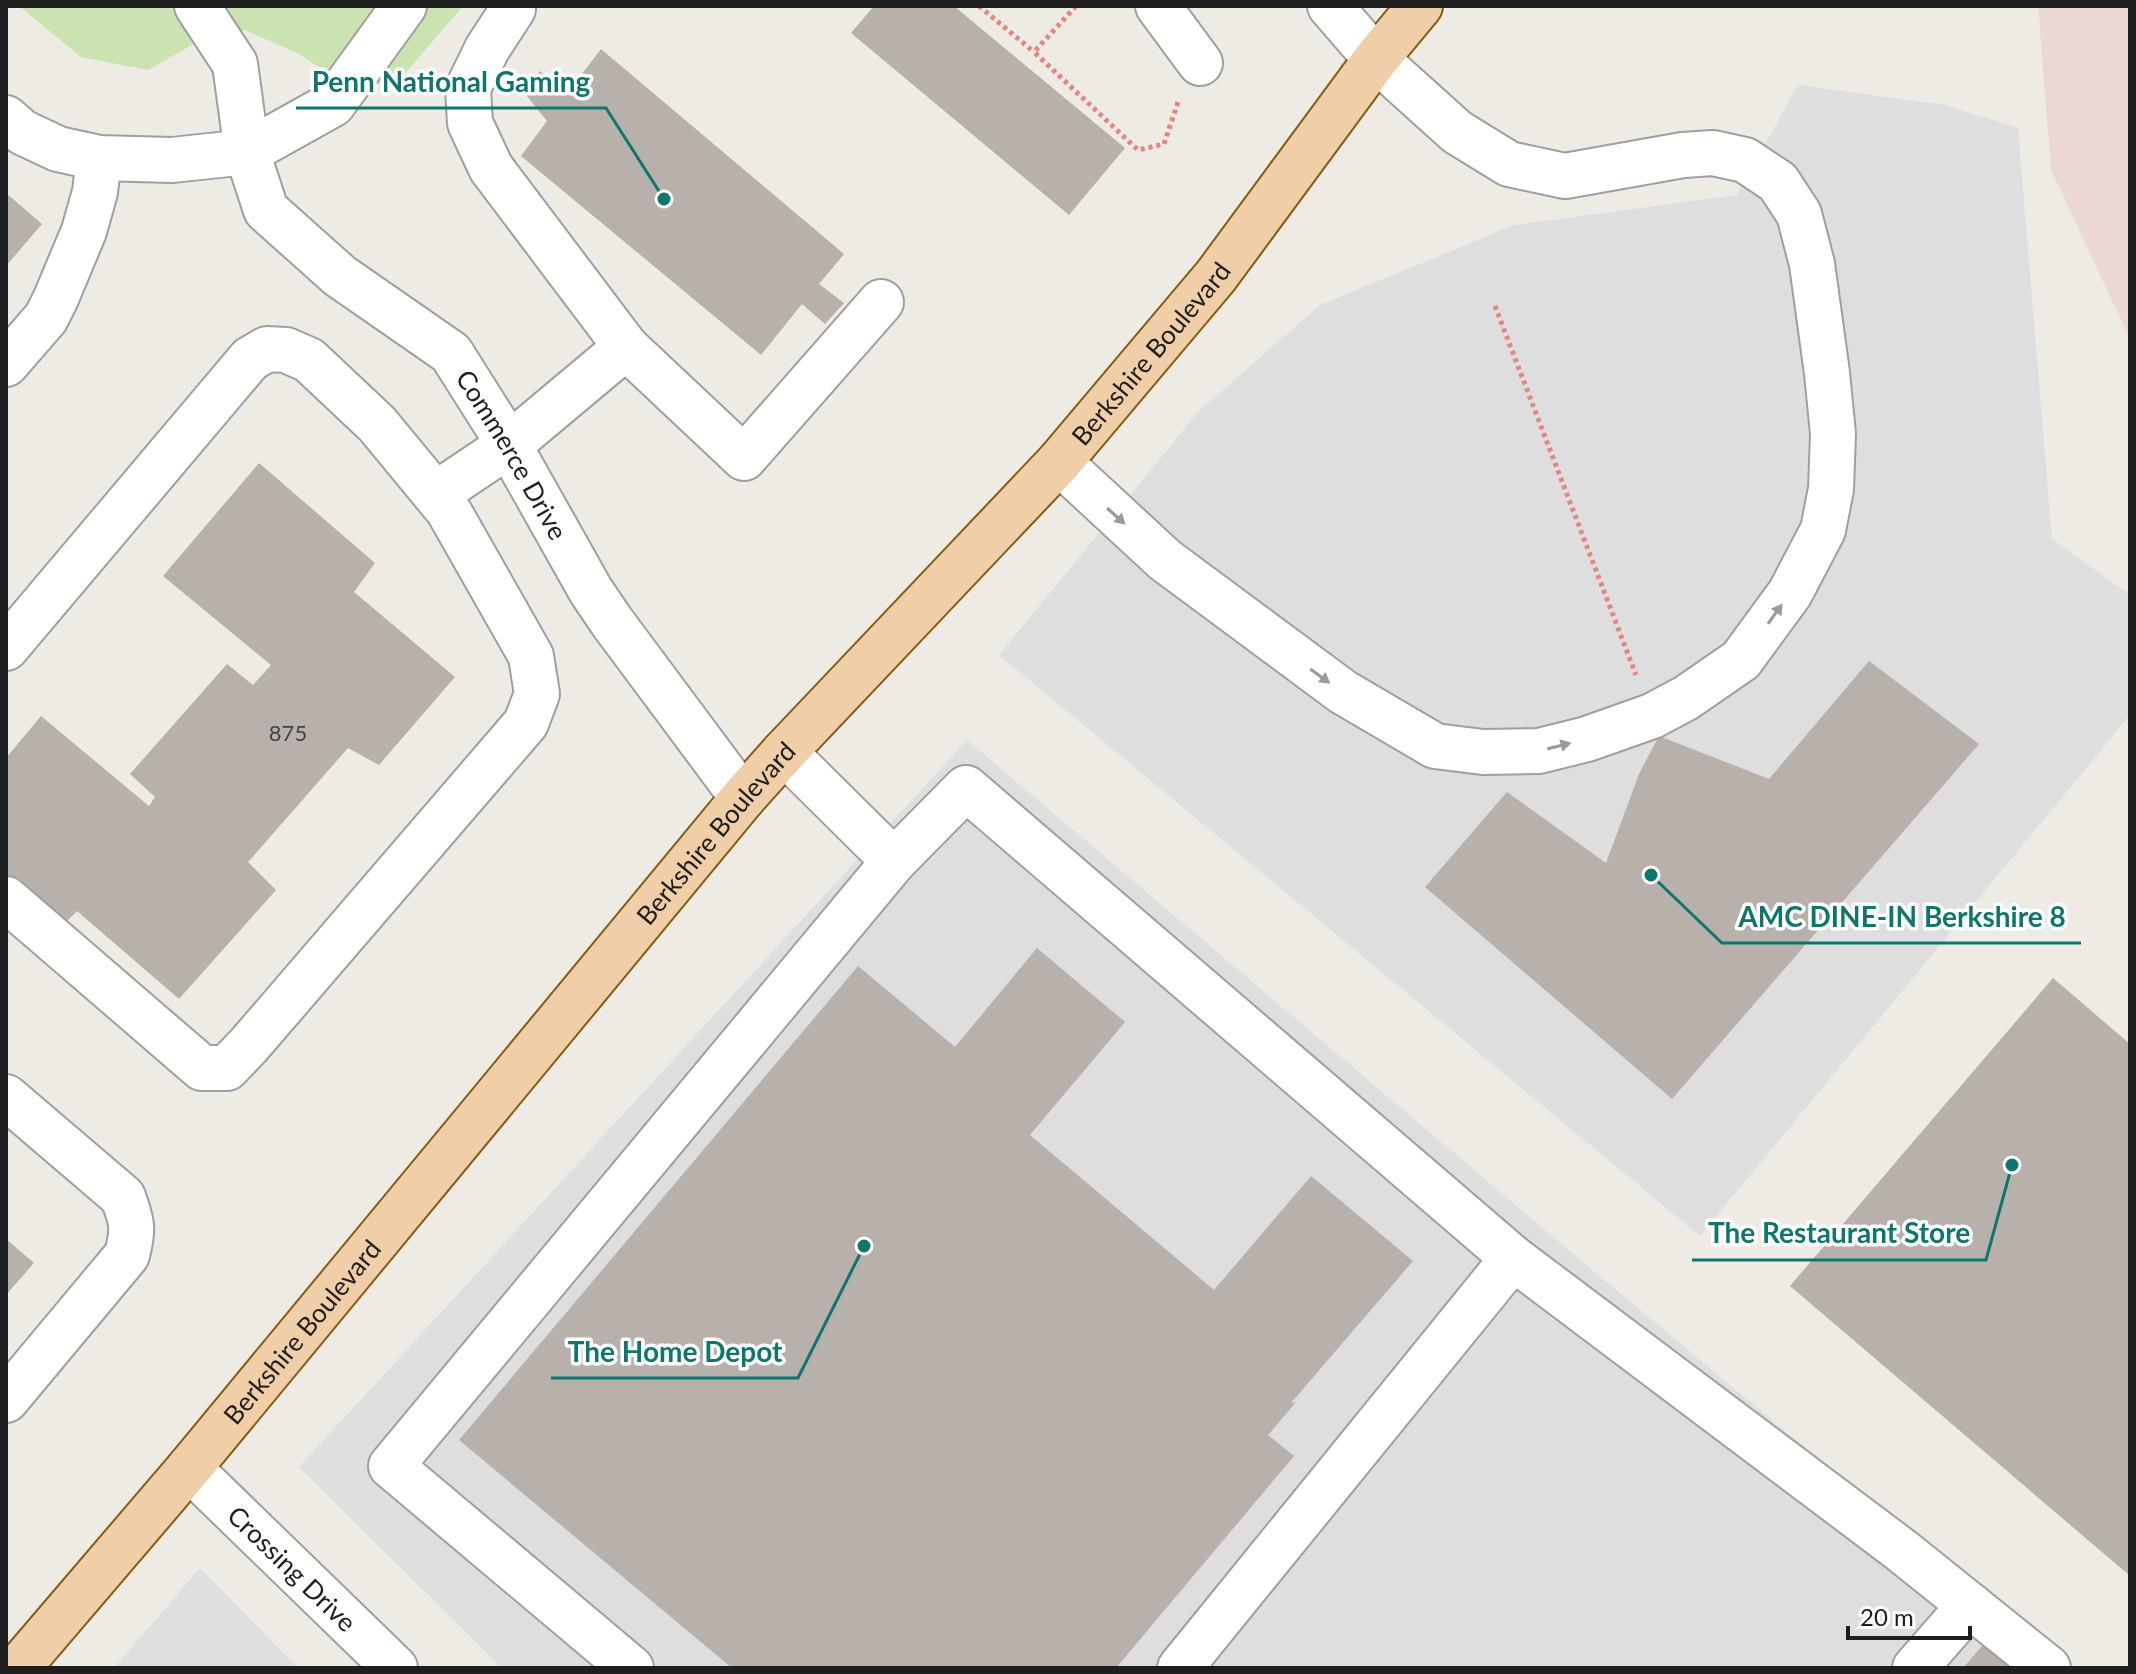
<svg xmlns="http://www.w3.org/2000/svg" width="2136" height="1674" font-family="Lato,sans-serif">
<style>
.commercial{fill:#ecd7d7}
.grass{fill:#cbe2b1}
.parking{fill:#dedede}
.building{fill:#b7b0ab}
.lines{fill:none;stroke-linecap:round;stroke-linejoin:round}
.minor-casing{stroke:#9f9f9f;stroke-width:48}
.major-casing{stroke:#865c13;stroke-width:48}
.path{stroke:#e8847c;stroke-width:5;stroke-dasharray:4 4;stroke-linecap:butt}
.minor{stroke:#fff;stroke-width:44}
.major{stroke:#f0cfa8;stroke-width:44}
.oneway{fill:#9a9a9a}
.labels{text-anchor:middle;dominant-baseline:central;stroke-width:7;stroke-linejoin:round;paint-order:stroke}
.number-label{font-size:22px;fill:#444241}
.street-label{font-size:26px;fill:#1e1e1e;stroke:#fff}
.leader{fill:none;stroke:#0f766e;stroke-width:3}
.callout-dot{fill:#0f766e;stroke:#fff;stroke-width:3}
.callout-label{font-size:28px;text-anchor:middle;font-weight:bold;fill:#0f766e;stroke:#fff;stroke-width:7;stroke-linejoin:round;paint-order:stroke}
</style>
<rect width="100%" height="100%" fill="#eeebe5"/>
<path class="commercial" d="M2038,6h92v333l-79,-169z"/>
<path class="grass" d="M19,6h444l-61,71 -46,14 -57,-37 -54,-24 -46,11 -51,29 -67,-13z"/>
<path class="parking" d="M1798,85l147,20 73,23 34,411 78,56v120l-430,521 -701,-581 200,-244 121,-106 194,-80 223,-30z
M967,740l605,513 497,415h-1567l-203,-201z
M200,1568l98,100h-184z"/>
<path class="building" d="M874,6h80l171,142 -56,67 -218,-182z
M601,49l243,205 -25,30 25,19 -19,21 -23,-20 -41,51 -240,-199 26,-35 -25,-31 18,-19 25,25z
M6,193l36,31 -36,42z
M259,463l116,100 -21,29 101,85 -76,88 -31,-17 -100,114 28,28 -97,109 -102,-88 -14,14 -57,-46v-121l35,-42 108,90 6,-9 -25,-23 97,-110 26,21 18,-20 -108,-89z
M1869,661l110,83 -307,355 -247,-212 82,-95 99,71 33,-89 20,-38 110,43z
M1037,948l88,74 -95,113 184,155 97,-114 102,85 -122,142 5,-1 -28,33 26,21 -178,212h-384l-273,-228 399,-474 97,81z
M2053,978l77,66v532l-340,-290z
M6,1239l28,24 -28,32z
M1995,1631l44,37h-76z"/>
<g class="lines">
<g class="minor-casing">
<g id="minor">
<path id="s1" d="M197,6l38,58 12,88 19,58 74,66 111,77 55,87 85,151 21,31 131,176"/>
<path d="M1158,6l42,57"/>
<path d="M6,118l16,14 36,17 41,9 73,2 75,-8 86,-48 71,-98"/>
<path d="M626,347l118,111 137,-156"/>
<path d="M6,364l40,-46 10,-20 28,-67 11,-39 4,-34"/>
<path d="M1059,462l106,98 178,132 92,54 48,6 56,-1 48,-12 65,-23 34,-18 55,-38 49,-67 33,-63 8,-41 2,-55 -6,-61 -15,-109 -13,-50 -21,-32 -33,-22 -32,-7 -30,2 -118,21 -56,-12 -52,-32 -81,-73 -46,-53"/>
<path d="M436,494l73,-49 117,-98 -135,-179 -21,-45 -2,-35 19,-39 26,-40 -4,-3"/>
<path d="M6,648l244,-289 17,-10 19,1 23,10 68,64 71,86 83,146 6,38 -11,29 -277,322 -22,23h-25l-196,-169"/>
<path d="M784,752l110,109 72,-73 547,470 388,292 147,118"/>
<path d="M6,1097l117,100c9,25 11,31 4,58l-121,145"/>
<path id="s2" d="M189,1468l206,200"/>
<path d="M631,1668l-240,-202 503,-605"/>
<path d="M1180,1668l333,-410"/>
<path d="M1915,1668l55,-63"/>
</g>
</g>
<g class="major-casing">
<g id="major">
<path id="s3" d="M18,1668l171,-200 554,-670 41,-46 275,-290 157,-186 160,-217 44,-53"/>
</g>
</g>
<path class="path" d="M979,6l55,46
M1076,6l-42,46 104,98 26,-6 15,-45
M1495,306l141,369"/>
<use href="#minor" class="minor"/>
<use href="#major" class="major"/>
</g>
<defs><path id="oneway-solid" d="M-6-.8H1V-3.2L6.5 0L1 3.2V.8H-6Z" transform="scale(2)"/></defs>
<g class="oneway">
<use href="#oneway-solid" transform="translate(1116 516) rotate(42)"/>
<use href="#oneway-solid" transform="translate(1775 614) rotate(-54)"/>
<use href="#oneway-solid" transform="translate(1320 676) rotate(36)"/>
<use href="#oneway-solid" transform="translate(1559 746) rotate(-14)"/>
</g>
<g class="labels">
<g class="number-label">
<text x="288" y="732">875</text>
</g>
<g class="street-label">
<text stroke="none"><textPath href="#s3" startOffset="1736">Berkshire Boulevard</textPath></text>
<text stroke="none"><textPath href="#s1" startOffset="572">Commerce Drive</textPath></text>
<text stroke="none"><textPath href="#s3" startOffset="1088">Berkshire Boulevard</textPath></text>
<text stroke="none"><textPath href="#s3" startOffset="440">Berkshire Boulevard</textPath></text>
<text stroke="none"><textPath href="#s2" startOffset="144">Crossing Drive</textPath></text>
</g>
</g>
<path class="leader" d="M664 199L606 108H296M1651 875L1722 943H2081M2012 1165L1986 1260H1692M864 1246L798 1378H551"/>
<g class="callout-dot">
<circle cx="664" cy="199" r="8"/>
<circle cx="1651" cy="875" r="8"/>
<circle cx="2012" cy="1165" r="8"/>
<circle cx="864" cy="1246" r="8"/>
</g>
<g class="callout-label">
<text x="451" y="92">Penn National Gaming</text>
<text x="1902" y="927">AMC DINE-IN Berkshire 8</text>
<text x="1839" y="1243">The Restaurant Store</text>
<text x="675" y="1362">The Home Depot</text>
</g>
<rect width="2136" height="1674" fill="none" stroke="#1e1e1e" stroke-width="16"/>
<path d="M1848 1626v12h122v-12" fill="none" stroke="#1e1e1e" stroke-width="4"/>
<text x="1860" y="1626" font-size="24" fill="#1e1e1e" stroke="#ffffff" stroke-width="6" paint-order="stroke">20 m</text>
</svg>
